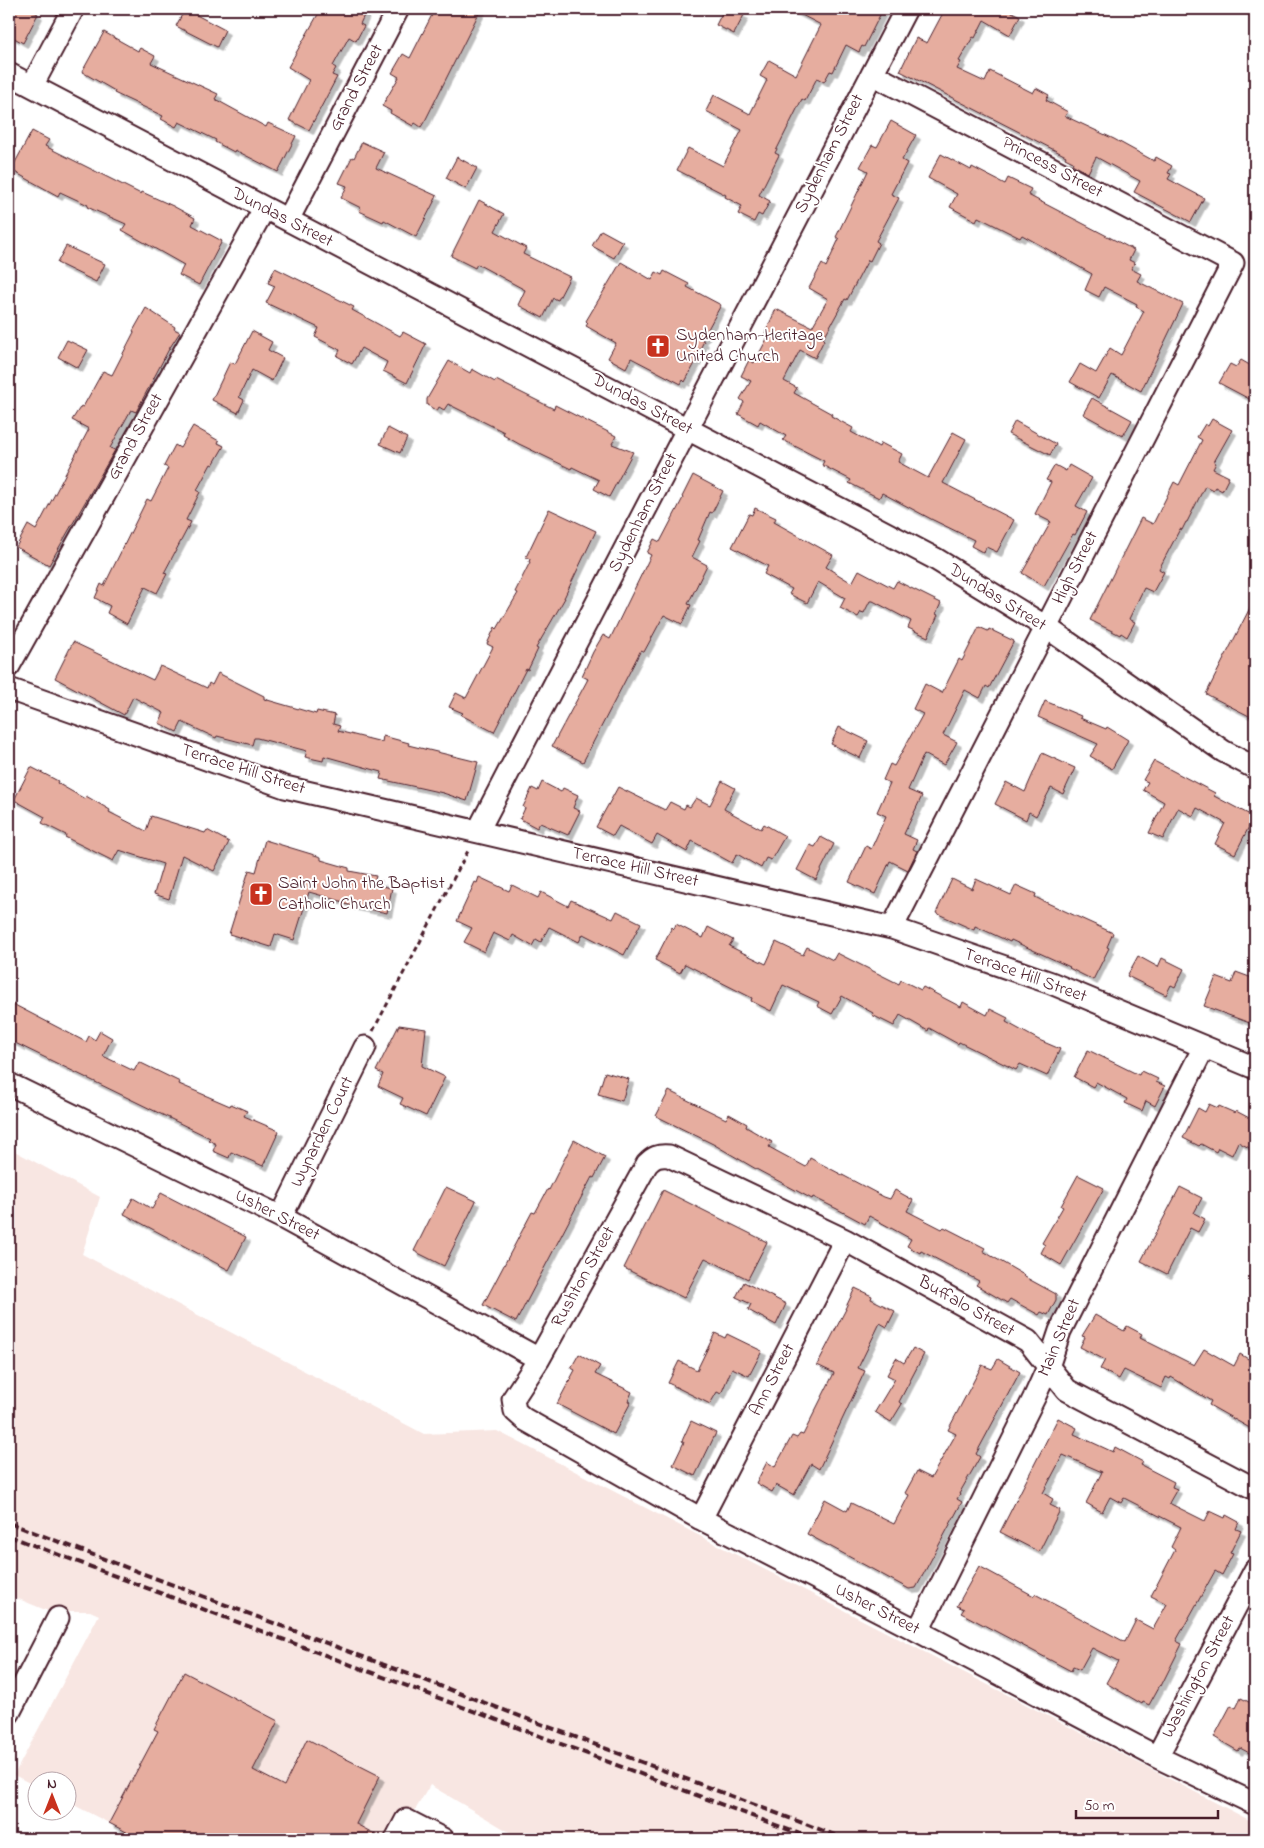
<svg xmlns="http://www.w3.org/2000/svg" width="1264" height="1848" font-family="'Indie Flower',sans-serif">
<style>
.built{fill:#f8e6e2}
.building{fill:#e6ad9f;stroke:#4a1f2b;filter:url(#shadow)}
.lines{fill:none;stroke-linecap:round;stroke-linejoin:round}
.minor-casing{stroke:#4a1f2b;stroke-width:25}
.path{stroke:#4a1f2b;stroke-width:3;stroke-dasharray:5 4;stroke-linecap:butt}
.minor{stroke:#fff;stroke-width:21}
.rail{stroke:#4a1f2b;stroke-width:4;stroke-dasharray:8 4;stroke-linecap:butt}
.labels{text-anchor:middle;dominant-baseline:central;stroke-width:4;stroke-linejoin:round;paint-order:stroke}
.street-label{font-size:18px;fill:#4a1f2b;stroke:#fff}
.poi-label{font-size:18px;fill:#4a1f2b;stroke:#fff;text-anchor:start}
</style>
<defs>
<filter id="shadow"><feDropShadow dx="4.5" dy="4.5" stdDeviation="0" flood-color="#0004"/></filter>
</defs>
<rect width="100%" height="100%" fill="#fff"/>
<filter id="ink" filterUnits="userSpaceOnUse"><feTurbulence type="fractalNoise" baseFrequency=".02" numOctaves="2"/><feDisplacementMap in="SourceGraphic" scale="10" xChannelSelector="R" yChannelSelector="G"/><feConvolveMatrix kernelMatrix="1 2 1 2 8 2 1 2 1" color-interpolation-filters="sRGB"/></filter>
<g filter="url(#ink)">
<path class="built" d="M9,1148l91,49 -18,57 342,180 73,-3 758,392v16h-746l2,-6 -81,-48 -32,54h-258l-72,-37v-22h-30l-1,7 -23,-12 85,-160 -9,-4h-42l-39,-16z"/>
<path class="building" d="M9,9h20l9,5 -15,29 -14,-8z
M185,9l40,21 -8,17 -41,-21z
M321,9h46l-7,15 4,2 -8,15 -7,-4 -16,29 3,2 -4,7 5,2 -28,53 -20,-10 20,-40 -21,-13z
M435,9h46l-55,110 -5,8 -6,-4 -2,3 -23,-13 1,-2 -9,-5 17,-29 -7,-4 11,-19 7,4z
M724,9h8l12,6 -10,19 -18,-9z
M790,9h93l-19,38 -2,-1 -3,6 -13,-7 -13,27 -3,-1 -6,11 -7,-4 -12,23 -3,-2 -27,54 4,2 -20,40 11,6 -8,15 -4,-2 -4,8 -16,-8 4,-8 -17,-9 1,-2 -49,-25 11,-22 35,18 19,-36 -36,-19 8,-16 36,19 17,-34 -7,-4 9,-16 27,15 25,-50z
M945,9h61l14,7 -10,19 -26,-15 -9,18 -2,-1 -14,24 2,1 -4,7 28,13 5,-11 43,22 3,-5 13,7 -3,5 22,12 -3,4 49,23 40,22 2,-4 16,9 -4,7 3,1 -3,5 36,19 -13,24 -57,-30 6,-11 -44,-24 -8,16 -16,-9 1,-2 -8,-4 1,-2 -166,-85 16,-33 11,5z
M104,32l34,19 2,-3 15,8 -4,7 67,31 -3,5 51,28 2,-4 28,13 -18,36 -43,-22 -1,2 -19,-10 1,-2 -37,-18 -3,5 -15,-8 2,-3 -49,-23 1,-2 -33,-19z
M891,121l25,14 -14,25 5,3 -16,31 8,4 -23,43 3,2 -9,18 -2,-1 -21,40 -2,-1 -22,40 1,1 -9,18 -15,-8 -16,31 13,7 -3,5 38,21 -1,2 22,12 -2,4 28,15 2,-4 21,11 -4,8 30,16 25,-46 13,7 -23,44 71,37 -17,32 -11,-5 -2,6 -13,-7 3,-6 -43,-21 -49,-26 -3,5 -30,-15 2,-3 -29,-15 2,-4 -41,-21 3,-4 -26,-15 -2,4 -20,-11 6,-12 -4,-3 11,-18 -10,-5 8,-16 5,3 15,-28 -4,-2 11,-24 36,18 16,-28 -19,-11 13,-24 4,3 13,-28 -3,-2 32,-66 -8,-4 12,-22 5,2z
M32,131l17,9 -4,6 96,48 1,-2 31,14 22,12 -3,7 30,16 -23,44 -20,-10 5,-10 -62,-35 4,-6 -39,-17 1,-2 -28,-13 -2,4 -47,-26z
M362,142l22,10 -8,16 61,28 -21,41 -32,-17 -1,2 -24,-11 2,-3 -20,-10 6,-12 -8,-3 13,-26 2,1z
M941,154l30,16 1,-3 33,17 3,-6 23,11 -3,6 106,55 -5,10 6,3 -4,6 10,5 -4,7 46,23 -42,87 -29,-16 -13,23 -29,-16 10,-18 16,9 14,-25 11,7 23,-44 -8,-4 1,-3 -33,-17 -5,10 -14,-7 7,-16 -70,-39 -2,3 -42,-21 -2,4 -26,-14 7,-13 -29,-16z
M457,157l20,11 -11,21 -20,-11z
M479,200l25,14 -9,17 31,17 -3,6 47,23 -12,23 -5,-2 -10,20 -25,-13 7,-15 -48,-26 -2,4 -24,-12z
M601,230l22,12 -9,16 -22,-12z
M66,246l39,18 -9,18 -39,-19z
M621,262l31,18 4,-8 6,3 2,-4 25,13 -2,3 34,18 -19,35 2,1 -5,10 2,1 -16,30 -2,-2 -2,4 -50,-26 -5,10 -18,-10 8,-15 -30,-17 2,-3 -2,-2z
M275,268l79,39 -2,3 48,26 3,-4 23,12 -19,39 -24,-12 4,-9 -26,-14 -9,16 -15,-8 3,-6 -25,-13 4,-9 -53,-25 9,-17 -7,-3z
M146,308l29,19 -1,2 6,3 -11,17 -33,63 -5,-2 -21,38 5,2 -66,115 -33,-18 12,-22 8,5 53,-101 -17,-9 9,-14 2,1 20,-36 9,4 22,-43 -1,-1z
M252,331l20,11 -4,8 15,8 -11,23 -20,-11 -13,27 5,3 -6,13 -26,-13 18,-38 5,2z
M67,340l21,10 -10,18 -20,-11z
M1241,360l14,8v34l-36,-19 11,-19 6,3z
M449,361l21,12 2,-4 23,13 1,-2 58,29 1,-4 61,31 -4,8 21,8 -24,45 -15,-8 5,-9 -27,-13 -1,2 -52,-25 -16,-9 1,-3 -56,-28 -4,6 -5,-3 -2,4 -10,-6v-6z
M1092,398l40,22 -9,16 -40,-22z
M1212,419l20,11 -18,32 2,1 -3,6 16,8 -7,14 -7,-4 -2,3 -8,-4 -18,36h-1l-4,8 -2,-1 -21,40 5,3 -11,20 -9,-4 -15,31 6,3 -8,15 -6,-4 -1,2 -30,-15 51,-102 12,6 21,-42 5,3 23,-45 -5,-3 8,-13 3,2z
M1015,421l41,23 -6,11 -42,-21z
M193,426l26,15 -1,2 6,3 -11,19 -2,-1 -14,26 3,2 -14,28 5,2 -27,51 3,1 -10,19 -12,-6 -18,37 -20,-11 3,-7 -15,-8 6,-14 3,2 43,-87 4,2 17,-33 -4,-2 11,-21 5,3z
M388,428l19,10 -7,15 -20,-9z
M1055,465l11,6 3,-6 23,13 -16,28 11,6 -12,23 -2,-1 -29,52 -22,-13 29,-51 -16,-8 16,-32 -5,-2z
M693,475l30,16 -11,22 -2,-1 -12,28 2,1 -8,16 15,8 -19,39 3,1 -9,19 -18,-9 -20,37 -3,-2 -58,112 -31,-16 36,-67 -6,-3 11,-24 10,-17 7,4 41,-84 -4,-2 7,-14 6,3 23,-44 -1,-1z
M755,508l21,10 -2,4 59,33 -7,12 26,16 7,-13 34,18 4,-7 44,22 -5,11 2,1 -10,22 -20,-9 3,-7 -38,-20h-3l-6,12 -3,-1 -3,5 -18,-9 5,-10 -27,-16 -11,21 -18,-9 3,-5 -28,-15 4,-8 -36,-19 17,-33 3,1z
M549,509l47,22 -32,67h1l-29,50 2,1 -10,21 -2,-1 -32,63 -33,-17 2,-2 -14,-6 7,-14 10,5 27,-51 -6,-3 8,-17 2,2 21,-36 -3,-1 15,-30h-1l1,-3 -4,-2z
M1255,598v121l-49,-25z
M979,627l9,4 1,-2 25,12 -25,47 -3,-2 -6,12 -15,-8 -22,45 14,7 -13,23 -20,-11 -16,36 14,6 -18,38 13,6 -4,9 4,2 -9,19 -18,-9 -15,33 -26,-12 17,-36 5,3 15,-33 -9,-4 13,-29 -7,-3 7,-16 4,2 29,-52 -10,-5 12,-25 17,9 17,-34 3,2z
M73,642l80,38 7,-14 47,22 2,-5 3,2 6,-12 46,23v3l52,15 1,-3 18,4 -2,9 7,2 -2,5 44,11 1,-6 26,7 -1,2 70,17 -11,39 -24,-8 -63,-14 2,-7 -58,-16 -1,5 -18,-4 2,-6 -50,-13h-3l-2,7 -35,-9 -1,2 -34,-16 -5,10 -18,-9 5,-10 -31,-16 -9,18 -69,-37z
M1045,701l36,15 -1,2 26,11 1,-2 21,13 -16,29 -22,-13 8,-12 -60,-27z
M839,727l29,14 -8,17 -29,-14z
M1042,753l33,15 -12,26 -12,-6 -15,28 -7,-4 -3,8 -31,-16 11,-22 19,10z
M1154,761l61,32 -1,3 40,21 -19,37 -20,-10 10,-21 -28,-15 -4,8 -15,-8 -15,31 -14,-6 15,-31 -21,-12 5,-8 -5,-2z
M31,767l27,14 -1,2 28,16 1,-3 24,14 -1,2 37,19 5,-15 54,17 2,-3 22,12 -15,29 -32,-16 -13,44 -15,-5 9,-30 -44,-14 -6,11 -48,-24 1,-2 -24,-12 3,-6 -31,-17z
M722,781l13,7 -11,21 37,20 3,-5 21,12 -14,24 -5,-2 -5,10 -24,-14 -5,9 -40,-22 -5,11 -30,-17 -5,9 -33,-18 -6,10 -17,-9 22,-40 47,23 5,-8 14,7 2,-4 4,2 6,-9 14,7z
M542,782l19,10 2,-4 15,7 -5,13 7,3 -12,24 -28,-12 -3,5 -17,-9 5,-11 -2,-1 9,-19 6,3z
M821,837l13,7 -18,36 -19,-10 13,-25 5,2z
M265,840l56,17v3l28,8v3l27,5 -1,4 7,1 -1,5 11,2 -5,25 -43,-9v-2l-35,-10 -15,48 -19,-6 -4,13 -42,-13 20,-64 7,2z
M479,877l30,14 3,-6 26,13 3,-6 27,14 3,-6 42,19 4,-8 24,12 -17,32 -41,-21 -4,8 -30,-15 -8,15 -5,-3 -4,7 -19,-11 -3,6 -17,-8 -9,19 -20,-10 8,-14 -15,-7 18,-39 2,1z
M952,879l20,10 4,-10 35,16 5,-10 20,9 -1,3 8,4 70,32 -6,14 2,1 -16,32 -24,-12 1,-1 -59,-27 -1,2 -35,-16 -1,4 -38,-17z
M676,924l27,14 5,-11 25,13 -4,6 37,18 10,-22 27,13 4,-8 26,13 4,-7 62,31 2,-4 20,10 2,-3 38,20 2,-5 24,13 3,-6 18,9 -2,4 33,18 21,9 -13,27 -27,-12 -4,6 -57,-28 -1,2 -29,-16 -1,3 -28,-16 -6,11 -22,-11 1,-2 -31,-17 -10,18 -15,-8 2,-4 -36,-17 -12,26 -20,-10 1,-3 -67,-34 -5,9 -25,-13 17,-33 2,2z
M1138,956l20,11 4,-9 22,11 -9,18 -4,-2 -5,10 -39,-19z
M1236,972l19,7v46l-51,-19 12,-29 16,6z
M9,1002l77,40 3,-6 6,4 5,-9 12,7 -9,18 31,15 5,-9 41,20 -1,2 51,22 1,-2 16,7 -3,5 35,15 -16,35 -32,-14 -2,6 -16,-7 3,-7 -8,-4 2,-2 -201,-98z
M399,1025l27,4 -4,37 23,11 -19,39 -26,-12 3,-6 -25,-12 5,-12 -7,-3z
M1088,1050l51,25 2,-4 17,8 -2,3 9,4 -10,20 -9,-5 -4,10 -17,-8 2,-4 -31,-17 -3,5 -19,-10z
M605,1072l24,7 -7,22 -24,-7z
M669,1091l57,28 3,-5 18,10 -1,3 26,15 -3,5 37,20 4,-9 74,39 6,2 5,-9 18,10 -6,11 35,18 2,-2 41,21 -2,3 41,24 -1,1 33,18v6l-8,15 -7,-3 -2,3 -29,-16 -3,4 -31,-18 3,-4 -58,-30 -1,2 -13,-7 4,-7 -42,-23 -4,8 -28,-15 -24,-12 -1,2 -56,-30 -43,-25 -57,-28z
M1209,1104l9,4 1,-2 16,7 1,-2 19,10v30l-17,-9 -6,13 -14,-7 -2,4 -15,-8 -2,2 -16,-8 15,-30 7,4z
M574,1140l31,17 -11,21 -2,-1 -76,145 -33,-17 49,-93 3,1 13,-24 1,1z
M1078,1175l26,13 -43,77 -20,-12 4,-8 -3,-2 21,-36 -2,-1z
M446,1187l30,14 -32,65 -30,-15z
M1180,1187l22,11 -8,15 11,6 -7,13 -8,-4 -23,46 -26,-13z
M663,1190l104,52 -19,37 -43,-21 -21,40 -60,-30z
M161,1193l85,44 -17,33 -105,-56 9,-16 19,11z
M744,1282l42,22 -10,21 -28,-15 3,-6 -15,-7z
M855,1288l17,8 -1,3 24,12 -8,16 -7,-4 -22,45 7,3 -46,98 -8,-5 -17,31 -18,-10 -4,7 -16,-9 11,-21 8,5 17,-31 5,2 3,-4 3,1 31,-62 -17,-8 29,-56h-1z
M1095,1315l29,16 3,-5 15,8 -2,4 54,27 10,-16 30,17 6,-12 15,9v68l-46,-26 2,-4 -40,-24 -1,2 -4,-2 -5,11 -37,-18 -5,9 -19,-10 5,-9 -25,-13 5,-10 -3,-1z
M715,1333l10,5 2,-4 35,17 -13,25 -17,-8 -11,26 -4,-2 -7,12 -42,-21 11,-22 18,9z
M913,1348l11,6 -25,48 3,2 -11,18 -16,-10 20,-33 -8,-4 9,-17 8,5z
M579,1354l21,12 -5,8 37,18 -4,9 3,1 -17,32 -57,-30 18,-34 -4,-2z
M998,1359l22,13 -44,82 4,3 -21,37h1l-3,5 5,3 -46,86 -7,1 -102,-55 18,-35 22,12 4,-8 43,21 15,-29 -4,-2 12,-22 14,7 25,-44 -8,-4 34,-65 10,4z
M1058,1418l19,10 -3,6 39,18 2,-5 28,15 -2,3 33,17 -2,5 5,2 -8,14 36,18 5,-10 15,7 1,-3 13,7 -3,7 5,2 -11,22 3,1 -11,21 -7,-4 -39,70 6,3 -21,42 -1,-1 -11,20 -6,-3 -1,2 -36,-21 12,-22 -26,-13 -12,22 -7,-3 -2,4 -110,-58 3,-4 -7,-3 22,-40 55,30 1,-2 90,48 11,-22 17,9 14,-25 -16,-8 24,-46 -4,-3 10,-20 -57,-29 -3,5 -11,-6 -8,15 -16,-9 16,-31 -39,-17 -20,38 10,6 -3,6 10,5 -21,42 -39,-20z
M691,1421l25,12 -21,43 -22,-11 11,-23 -2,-1z
M184,1672l94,49 -25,49 31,16 23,-47 73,37 -24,48 28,15h-244l-31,-16 49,-92 -4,-2z
M1241,1698l14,7v51l-15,-8 -2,3 -24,-14 17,-32 5,3z"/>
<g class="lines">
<g class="minor-casing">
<path id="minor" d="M9,74l925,484 112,69 177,124 32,17
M872,74l361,189 -341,665
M32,86l41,-77
M288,220l110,-211
M9,666l255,-457
M9,689l276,98 607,141 159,55 204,85
M478,831l428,-822
M9,1084l272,133 258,142
M281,1217l84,-170
M1255,1489l-188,-99 -39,-49 -183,-101 -176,-84c-11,-1 -15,1 -22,8l-108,195 -26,40 2,12 9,8 177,100 217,112 239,126 98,47
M701,1519l144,-279
M918,1631l117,-235 13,-29 12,-36 144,-284
M9,1713l49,-95
M1157,1757l98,-187
M396,1839l10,-19 37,19"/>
</g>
<path class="path" d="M373,1031l96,-182"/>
<use href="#minor" class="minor"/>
<path class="rail" d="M9,1523l836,316
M9,1536l804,303"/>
</g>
</g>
<defs>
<g id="church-square" transform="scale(1.25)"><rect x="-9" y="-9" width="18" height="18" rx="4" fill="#c8321e" stroke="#fff"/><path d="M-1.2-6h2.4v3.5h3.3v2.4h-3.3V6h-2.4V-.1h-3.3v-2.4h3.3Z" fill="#fff"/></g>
</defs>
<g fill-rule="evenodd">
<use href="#church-square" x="658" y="346"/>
<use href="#church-square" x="261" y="894"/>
</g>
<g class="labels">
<g class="street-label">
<text transform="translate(357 88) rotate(-62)">Grand Street</text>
<text transform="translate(830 154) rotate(-63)">Sydenham Street</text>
<text transform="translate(1052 168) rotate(28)">Princess Street</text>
<text transform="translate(282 218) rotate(27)">Dundas Street</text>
<text transform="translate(642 405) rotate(28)">Dundas Street</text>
<text transform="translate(136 437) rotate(-61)">Grand Street</text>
<text transform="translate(644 513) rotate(-63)">Sydenham Street</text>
<text transform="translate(1076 568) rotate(-63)">High Street</text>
<text transform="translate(997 598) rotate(32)">Dundas Street</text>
<text transform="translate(243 770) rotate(18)">Terrace Hill Street</text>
<text transform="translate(635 868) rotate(13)">Terrace Hill Street</text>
<text transform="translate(1025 976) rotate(20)">Terrace Hill Street</text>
<text transform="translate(323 1132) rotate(-64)">Wynarden Court</text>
<text transform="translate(277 1216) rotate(27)">Usher Street</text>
<text transform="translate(584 1277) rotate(-61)">Rushton Street</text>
<text transform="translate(966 1307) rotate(29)">Buffalo Street</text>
<text transform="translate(1060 1338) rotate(-67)">Main Street</text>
<text transform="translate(773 1380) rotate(-63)">Ann Street</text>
<text transform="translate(877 1610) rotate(27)">Usher Street</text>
<text transform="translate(1199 1677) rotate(-62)">Washington Street</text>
</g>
<g class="poi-label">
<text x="676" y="336">Sydenham-Heritage<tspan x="676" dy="21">United Church</tspan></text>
<text x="278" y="884">Saint John the Baptist<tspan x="278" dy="21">Catholic Church</tspan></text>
</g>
</g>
<rect width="1264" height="1848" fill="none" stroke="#fff" stroke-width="30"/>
<rect x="15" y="15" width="1234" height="1818" fill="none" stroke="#4a1f2b" stroke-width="2" filter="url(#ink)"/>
<g transform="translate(52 1796)"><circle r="24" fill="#ffffff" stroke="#b7a5aa"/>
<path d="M0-4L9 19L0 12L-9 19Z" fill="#c8321e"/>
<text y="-8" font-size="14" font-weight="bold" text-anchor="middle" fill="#4a1f2b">N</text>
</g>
<path d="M1076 1810v8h142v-8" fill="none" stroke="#4a1f2b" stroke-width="2.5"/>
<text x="1084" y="1810" font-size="15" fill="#4a1f2b" stroke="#ffffff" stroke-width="4" paint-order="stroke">50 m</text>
</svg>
